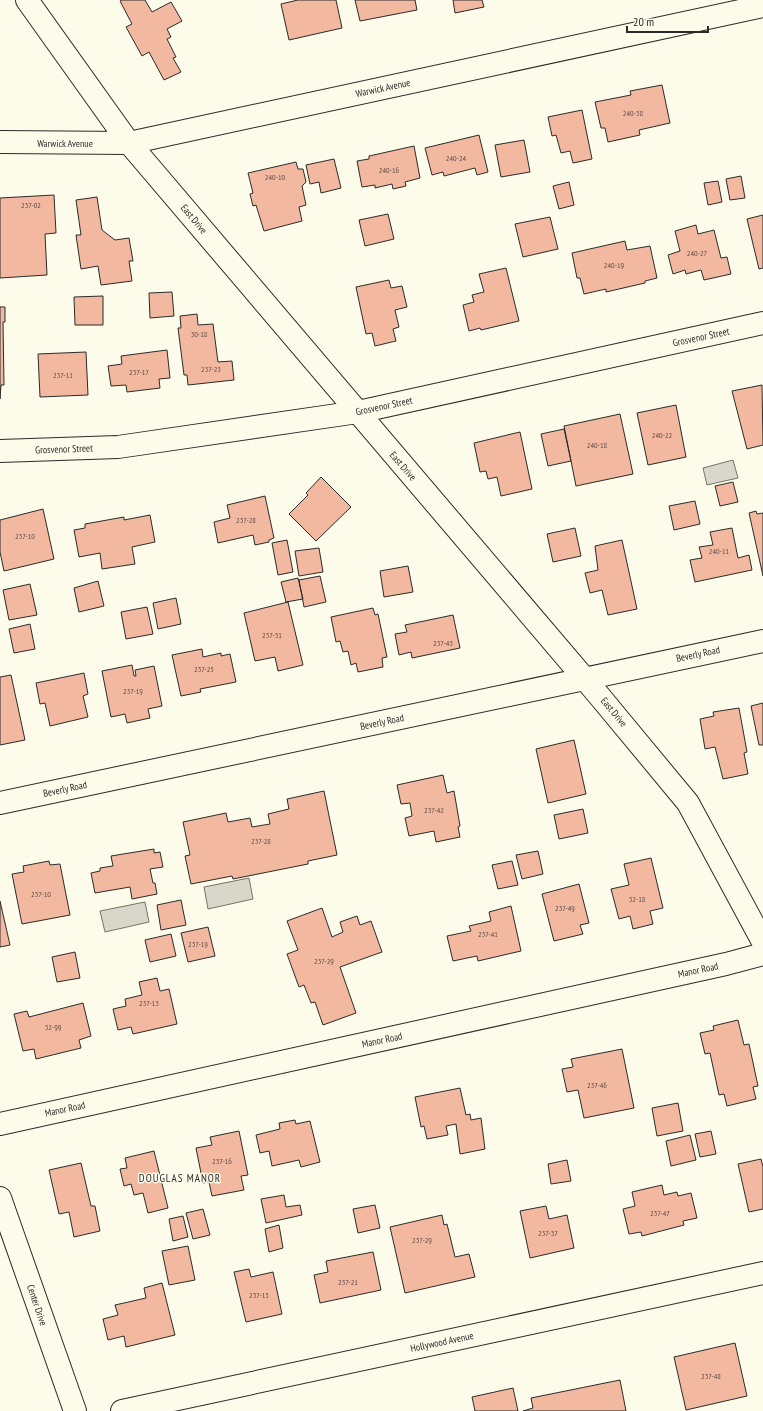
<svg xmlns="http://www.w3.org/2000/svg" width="763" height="1411" font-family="'PT Sans Narrow',sans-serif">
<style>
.water{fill:#d8d7c9;stroke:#74746e}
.building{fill:#f2b8a0;stroke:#2b2b2b}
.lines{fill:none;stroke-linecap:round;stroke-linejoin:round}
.minor-casing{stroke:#2b2b2b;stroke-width:24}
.minor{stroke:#fdfbea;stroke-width:22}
.labels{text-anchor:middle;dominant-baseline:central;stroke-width:3;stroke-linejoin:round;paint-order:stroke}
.number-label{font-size:8px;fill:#5d4e48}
.street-label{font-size:10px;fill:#2b2b2b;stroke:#fdfbea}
.neighbourhood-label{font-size:11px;letter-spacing:1px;fill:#2b2b2b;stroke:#fdfbea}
</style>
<rect width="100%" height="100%" fill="#fdfbea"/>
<path class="water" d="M733,460l5,18 -31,7 -4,-17z
M249,878l4,21 -45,10 -4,-22z
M145,902l4,20 -44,10 -5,-21z"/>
<path class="building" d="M122,0h23l7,12 19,-10 11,19 -15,8 4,8 -4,2 9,18 -3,1 8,14 -17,8 -15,-28 -7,4 -16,-29 6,-3 -12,-23z
M298,0h38l6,28 -53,12 -8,-36z
M355,0h60l2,10 -57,11z
M453,0h29l2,7 -29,6z
M662,85l8,38 -31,7 1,5 -32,7 -3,-14h-4l-6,-26 36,-7 -1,-4z
M582,110l10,49 -19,4 -3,-12 -9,2 -5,-18 -4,1 -4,-19z
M479,135l9,37 -11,3 -2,-7 -31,8 -1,-4 -11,3 -7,-27z
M524,140l6,32 -29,5 -6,-32z
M414,146l6,32 -15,4 1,4 -13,3 -1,-5 -17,4v-3l-13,2 -5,-26 12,-2v-3z
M334,159l7,29 -20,5 -2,-11 -9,2 -4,-19z
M296,162l2,7h5l3,13 -4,4 4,19 -7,2 3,14 -38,10 -8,-26 -3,1 -3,-12 3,-1 -5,-20z
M741,176l4,22 -15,2 -4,-21z
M718,181l4,21 -14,3 -4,-22z
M569,182l5,23 -15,4 -6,-23z
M54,195l2,38 -11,1 2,41 -47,3v-80z
M97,197l5,33 13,10 14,-2 4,23h-4l3,20 -31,4 -3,-19 -17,3 -5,-34h5l-5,-35z
M388,214l6,25 -29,7 -6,-26z
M763,215v53l-4,1 -12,-50z
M550,217l8,32 -35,8 -8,-33z
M696,225l2,9 16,-4 7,28 6,-1 4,17 -27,6 -3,-10 -15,4 -1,-4 -12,4 -5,-19 12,-4 -5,-20z
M625,241l2,9 23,-4 7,32 -12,3v2l-39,9v-3l-22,5 -4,-16h-3l-5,-25z
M506,268l13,53 -38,9 -1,-2 -11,3 -6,-26 11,-3 -2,-7 12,-3 -5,-18z
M389,280l2,8 11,-2 5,21 -12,3 4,17 -6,2 3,12 -21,5 -3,-13 -6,1 -10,-47z
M172,292l2,24 -24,2 -1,-25z
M103,296v29h-28l-1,-28z
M0,307h5v15h-2l1,63h-3l-1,14z
M197,314l1,11 15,-1 5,38 14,-1 2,19 -46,5 -1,-10h-3l-6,-47h3l-1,-12z
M167,350l3,28 -11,1 1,9 -33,4 -1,-7 -15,1 -3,-20 14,-2 -1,-8z
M86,352l2,43 -48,2 -2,-43z
M762,385l1,60 -16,4 -15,-58z
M676,405l10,52 -38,8 -11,-52z
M620,414l13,60 -57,12 -12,-60z
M564,429l7,32 -23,5 -7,-32z
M520,432l12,57 -31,7 -4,-19 -9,2 -2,-8 -6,1 -6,-29z
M321,477l30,30 -35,34 -27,-27 19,-19 -2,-2z
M733,482l5,20 -18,4 -5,-20z
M265,496l9,42 -5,2v2l-14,3 -2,-10 -35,8 -4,-21 16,-4 -3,-13z
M695,501l5,23 -26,6 -5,-24z
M43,509l11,50 -50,12 -4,-19v-32z
M756,511l1,3 6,-1v63l-14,-63z
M150,515l5,27 -23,5 3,17 -33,5 -2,-16 -21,4 -5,-27 11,-2v-4l39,-7v3z
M575,528l6,28 -28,6 -6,-28z
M732,528l6,30 11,-3 3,15 -57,12 -5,-22 12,-2 -3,-11 14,-2 -3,-13z
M287,540l6,32 -15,3 -6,-32z
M622,540l15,69 -29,6 -6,-25 -12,3 -5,-20 13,-3 -3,-24z
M319,548l4,24 -24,4 -4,-25z
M408,566l5,26 -29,5 -4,-26z
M320,576l6,26 -22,5 -5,-27z
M298,578l5,21 -17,3 -5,-20z
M98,581l6,25 -25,6 -5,-24z
M30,584l7,31 -28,5 -6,-30z
M176,598l5,26 -23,5 -5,-26z
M288,602l15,63 -25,6 -3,-14 -20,4 -11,-48z
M147,607l6,27 -27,5 -5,-27z
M373,608l2,7 3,-1 9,43 -5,1 1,9 -25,5 -2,-9 -5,2 -3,-14 -5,1 -3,-11 -4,1 -5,-25z
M453,615l7,33 -48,10 -1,-6 -12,3 -4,-21 12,-2 -2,-7z
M30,624l5,25 -21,4 -5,-24z
M202,649l1,8 18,-4v3l9,-2 6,28 -36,7 1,3 -20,4 -9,-41z
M132,665l2,11h2l-1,-6 19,-4 8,40 -14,3 2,9 -23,5 -2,-9 -14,3 -9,-46z
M84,673l4,21 -5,2 5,21 -38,9 -5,-23 -5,1 -4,-21z
M11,675l14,65 -25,5v-68z
M763,703v42h-4l-8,-39z
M739,708l8,44 -3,1 4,21 -25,5 -8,-32 -10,2 -5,-30 14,-3 -1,-4z
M574,740l12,54 -38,9 -12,-54z
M443,775l4,18 7,-2 6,35 -2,1 2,10 -24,5 -2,-11 -25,5 -4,-18 7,-2 -2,-13 -9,1 -4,-19z
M324,791l13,64 -29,6v3l-75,15 -1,-3 -41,8 -6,-28 5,-1 -7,-33 43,-9 2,9 22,-4 2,9 18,-3 -2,-10 21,-5 -2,-10z
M583,809l5,24 -29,6 -5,-24z
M154,849v4l6,-1 3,15 -13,2 3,14h2l2,11 -25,5 -2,-12 -35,6 -4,-20 9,-2v-3l13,-2 -2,-10z
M538,851l5,23 -21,5 -6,-24z
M651,858l12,50 -13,3 3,13 -20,5 -3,-13 -11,3 -8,-30 18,-4 -5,-21z
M49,861l1,4 10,-1 10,51 -48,9 -10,-50 12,-2 -1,-6z
M512,861l6,24 -20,4 -6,-24z
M579,884l10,39 -9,2 3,9 -29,7 -12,-47z
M181,900l5,25 -25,5 -4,-25z
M0,901l10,44 -10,2z
M511,906l10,45 -43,10 -1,-5 -24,5 -6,-25 24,-5 -2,-5 22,-5 -2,-9z
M322,908l10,29 11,-5 -3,-10 17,-6 3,9 11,-4 11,31 -42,15 16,46 -33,12 -8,-23 -4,1 -7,-18 -5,2 -12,-33 11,-4 -11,-29z
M208,927l7,29 -27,6 -7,-29z
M171,934l5,22 -26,6 -5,-22z
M75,952l5,26 -23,4 -5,-25z
M157,978l3,13 9,-2 8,35 -44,10 -2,-7 -13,3 -5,-21 13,-3 -1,-7 17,-4 -3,-13z
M83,1003l8,33 -12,4 2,8 -45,11 -2,-10 -11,2 -9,-37 13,-3 2,6z
M738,1020l6,25 5,-1 9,42 -5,1 3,12 -29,7 -3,-12 -5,1 -9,-42 -5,1 -5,-21 14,-3 -1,-4z
M622,1049l12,59 -50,10 -6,-28 -11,2 -5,-23 11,-2 -2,-8z
M460,1088l6,27 4,-1 1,6 10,-2 4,31 -25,5 -4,-30 -10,2 2,9 -21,4 -3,-13 -3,1 -6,-30z
M678,1103l5,28 -26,5 -5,-28z
M295,1120l1,4 14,-3 10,41 -19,5 -2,-7 -27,6 -3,-15 -9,2 -4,-18 24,-6 -1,-6z
M239,1131l9,44 -7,1 3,14 -32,6 -3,-14 -6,1 -7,-35 16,-3 -2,-8z
M711,1131l5,23 -16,3 -5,-23z
M690,1135l6,25 -25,6 -5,-25z
M154,1151l14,57 -20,5 -5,-20 -9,2 -3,-11 -7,2 -4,-17 7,-1 -2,-10z
M761,1159l2,8v42l-14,3 -11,-48z
M567,1160l4,21 -20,3 -3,-20z
M81,1163l10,43h4l5,25 -26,6 -5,-25 -10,2 -10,-44z
M662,1185l2,10 13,-3 1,4 13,-3 6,25 -14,3 1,4 -42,11 -1,-4 -12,2 -6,-25 12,-3 -3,-14z
M284,1195l2,12 14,-2 2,10 -36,8 -5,-24z
M375,1205l5,23 -22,5 -5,-24z
M546,1206l3,13 18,-4 7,33 -44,10 -10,-47z
M203,1209l7,26 -17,4 -7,-26z
M442,1215l2,10 3,-1 8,33 14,-3 6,23 -70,16 -15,-66z
M183,1216l5,21 -15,4 -4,-22z
M279,1225l4,23 -14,4 -4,-23z
M188,1246l7,34 -26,5 -7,-34z
M373,1252l8,38 -61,13 -6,-28 14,-3 -2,-11z
M249,1269l2,8 22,-5 9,42 -36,8 -12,-50z
M162,1283l13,52 -49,12 -2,-11 -16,4 -5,-21 15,-4 -3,-10 31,-7 -2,-10z
M735,1343l12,53 -61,14 -12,-53z
M620,1380l6,31h-103l10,-3 -2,-10z
M513,1388l5,23h-43l-3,-14z"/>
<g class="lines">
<g class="minor-casing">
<path id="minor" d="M27,0l102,143 472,555 87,105 75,139
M0,142l129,1 634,-137
M0,451l118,-4 240,-35 405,-89
M0,803l763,-162
M0,1124l726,-160 37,-10
M0,1198l75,213
M122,1411l641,-138"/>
</g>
<use href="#minor" class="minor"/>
</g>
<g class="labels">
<g class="number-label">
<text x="633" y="113">240-38</text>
<text x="456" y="158">240-24</text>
<text x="389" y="170">240-16</text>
<text x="275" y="177">240-10</text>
<text x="31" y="205">237-02</text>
<text x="697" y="253">240-27</text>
<text x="614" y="265">240-19</text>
<text x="199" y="334">30-18</text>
<text x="211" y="369">237-23</text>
<text x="139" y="372">237-17</text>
<text x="63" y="375">237-11</text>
<text x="662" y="435">240-22</text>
<text x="597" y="445">240-18</text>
<text x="246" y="520">237-28</text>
<text x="25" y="536">237-10</text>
<text x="719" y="551">240-11</text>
<text x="272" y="635">237-31</text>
<text x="443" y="643">237-43</text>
<text x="204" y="669">237-25</text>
<text x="133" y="691">237-19</text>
<text x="434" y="810">237-42</text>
<text x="261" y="841">237-28</text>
<text x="41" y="894">237-10</text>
<text x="637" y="899">32-18</text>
<text x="565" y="908">237-49</text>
<text x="488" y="934">237-41</text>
<text x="198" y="944">237-19</text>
<text x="324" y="961">237-29</text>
<text x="149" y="1003">237-13</text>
<text x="53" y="1027">32-99</text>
<text x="597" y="1085">237-46</text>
<text x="222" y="1161">237-16</text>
<text x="660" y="1213">237-47</text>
<text x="548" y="1233">237-37</text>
<text x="422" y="1240">237-29</text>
<text x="348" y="1282">237-21</text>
<text x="259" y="1295">237-15</text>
<text x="711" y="1376">237-48</text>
</g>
<g class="street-label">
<text transform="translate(383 88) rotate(-12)">Warwick Avenue</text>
<text x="65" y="143">Warwick Avenue</text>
<text transform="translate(194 219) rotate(50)">East Drive</text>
<text transform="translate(701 337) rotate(-12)">Grosvenor Street</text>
<text transform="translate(384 406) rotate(-12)">Grosvenor Street</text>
<text transform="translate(64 449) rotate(-2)">Grosvenor Street</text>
<text transform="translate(403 466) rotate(49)">East Drive</text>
<text transform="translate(698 654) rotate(-12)">Beverly Road</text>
<text transform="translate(614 712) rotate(50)">East Drive</text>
<text transform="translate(382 722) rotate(-12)">Beverly Road</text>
<text transform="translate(65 789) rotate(-12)">Beverly Road</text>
<text transform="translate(698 970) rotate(-12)">Manor Road</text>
<text transform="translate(382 1040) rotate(-12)">Manor Road</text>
<text transform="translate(65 1109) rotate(-12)">Manor Road</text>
<text transform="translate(37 1305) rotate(71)">Center Drive</text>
<text transform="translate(442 1342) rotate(-12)">Hollywood Avenue</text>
</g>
<g class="neighbourhood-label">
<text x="180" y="1178">DOUGLAS MANOR</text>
</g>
</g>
<path d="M627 26v6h81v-6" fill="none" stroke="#2b2b2b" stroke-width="2"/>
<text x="633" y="26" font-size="12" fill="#2b2b2b" stroke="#fdfbea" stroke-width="3" paint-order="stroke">20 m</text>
</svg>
